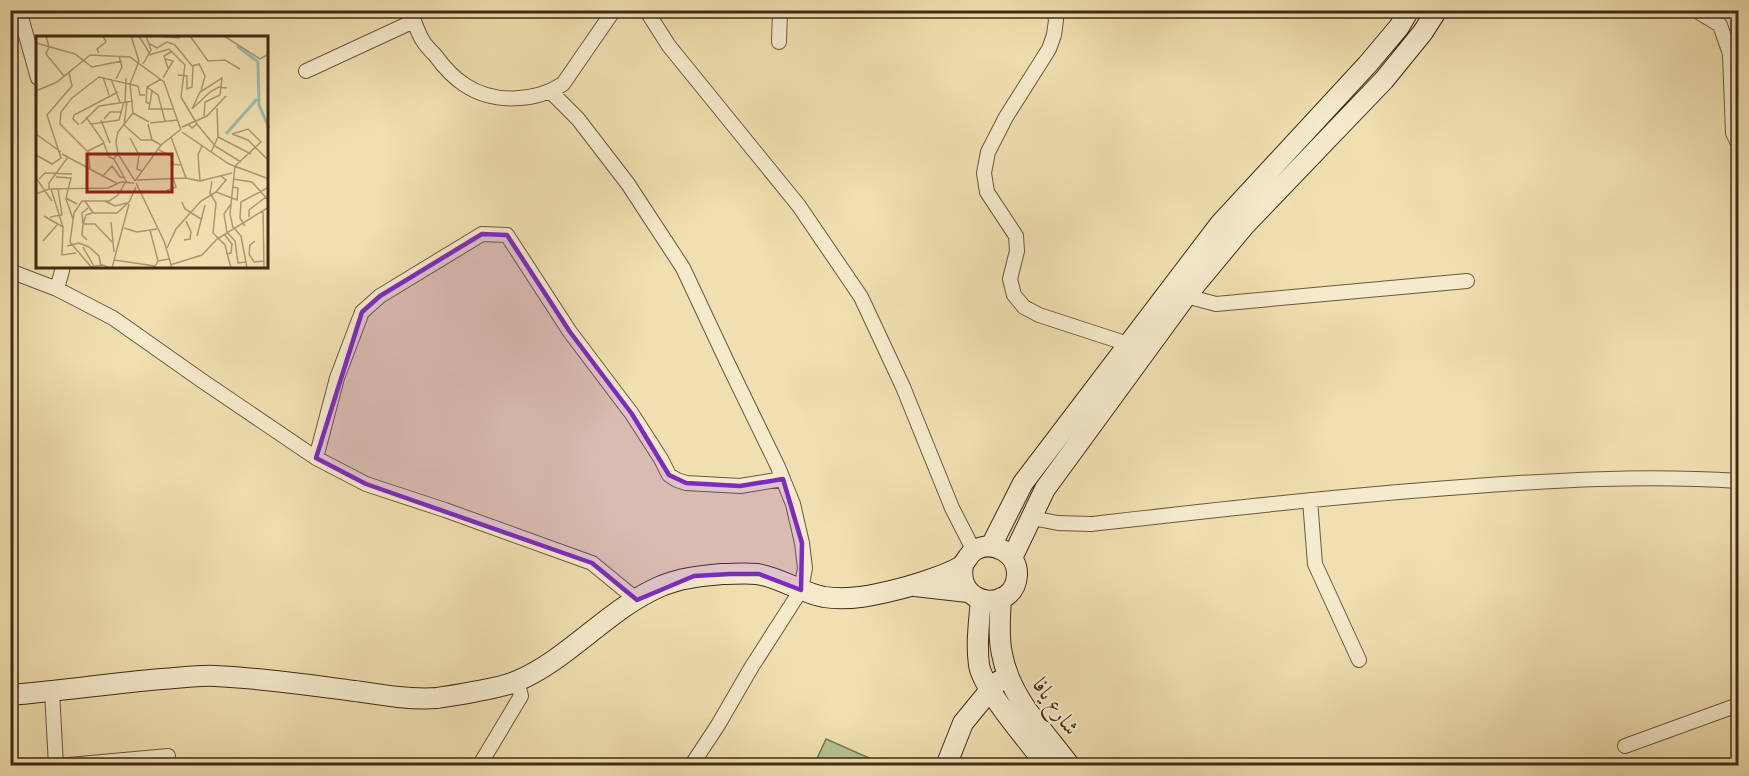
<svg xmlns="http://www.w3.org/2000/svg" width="1749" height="776" font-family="'IM FELL Great Primer',Amiri,serif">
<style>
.green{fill:#b4c390;stroke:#7a7654;stroke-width:1.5}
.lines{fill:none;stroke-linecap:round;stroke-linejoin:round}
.street-casing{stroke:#6d573d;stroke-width:16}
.secondary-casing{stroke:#412a17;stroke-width:22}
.street{stroke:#f5eacc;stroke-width:14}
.secondary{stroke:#f5eacc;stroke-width:20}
.marked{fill:#7b2cbf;fill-opacity:0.2;stroke:#7b2cbf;stroke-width:4.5;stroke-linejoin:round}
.labels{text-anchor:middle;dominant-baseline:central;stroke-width:4.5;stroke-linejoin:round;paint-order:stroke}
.street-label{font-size:22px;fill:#412a17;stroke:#f5eacc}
.inset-river{fill:none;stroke:#9abdac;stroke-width:3}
.inset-road{fill:none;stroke:#aa9773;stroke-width:1.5}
.view{fill:#8f2418;fill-opacity:0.15;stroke:#8f2418;stroke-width:3}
.inset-edge{fill:none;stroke:#412a17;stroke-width:3}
</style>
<rect width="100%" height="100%" fill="#f0dfb0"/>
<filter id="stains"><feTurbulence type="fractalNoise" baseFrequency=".00333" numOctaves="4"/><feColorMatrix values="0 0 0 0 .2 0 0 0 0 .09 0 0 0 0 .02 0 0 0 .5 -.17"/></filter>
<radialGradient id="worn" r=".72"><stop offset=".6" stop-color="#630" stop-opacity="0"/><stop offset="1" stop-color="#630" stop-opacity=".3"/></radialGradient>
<path class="green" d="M826,739l59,26h-71z"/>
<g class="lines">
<g class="street-casing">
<path id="street" d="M19,10l19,68
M410,10c4,10 7,22 13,31 3,5 8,10 12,14 8,11 19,23 30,30 28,19 70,17 98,-1l51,-74
M646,10l23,36 130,160 62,91 42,90 49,121 22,43
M1054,10l2,10 -2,15 -5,14 -43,68 -18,35 -4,21 3,19 29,44 1,15 -7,28 4,16 10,12 15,8 89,29
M1695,10l25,15 10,29 3,79 5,10
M779,42l1,-32
M306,71l108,-50
M551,92l27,27 50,65 55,84 45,96 50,103 15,37 9,39 3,25 -4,22 -50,78 -33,57 -27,41
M10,271l47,18 56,29 88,62 115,78 50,26 79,26 147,53 45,37
M57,289l6,-22
M1186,296l30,8 251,-23
M316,458l21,-80 25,-66 18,-16 102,-62 25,1 63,97 62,82 29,45 8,16 8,5 9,3 54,3 43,-7
M1310,500l5,64 44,96
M1032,518l26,5 33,1c124,-14 247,-28 371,-37 92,-7 185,-12 276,-6
M52,691l4,75
M1625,746l113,-41
M58,766l110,-10
M479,766l42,-70 -4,-15"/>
</g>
<g class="secondary-casing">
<path id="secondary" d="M991,546l32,-63 197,-259 147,-159 32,-38 10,-17
M1012,558l33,-69 141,-193 58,-70 140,-146 39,-48 14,-22
M915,586l53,6
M1001,598c-1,19 -3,38 1,56 8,44 42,77 68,112
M981,600c-2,22 -5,44 -2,65 4,25 51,78 68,101
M10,695c51,-4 102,-12 152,-16 18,-1 36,-4 53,-3 47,2 94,9 140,15 26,4 56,9 82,7 13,-2 27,-4 41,-7 12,-2 27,-5 39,-10 52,-22 90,-71 142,-94 21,-9 41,-11 63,-13 11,0 24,-1 35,0 22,3 45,19 67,23 26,4 51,-2 75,-8 16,-4 47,-14 61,-22 6,-4 8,-13 15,-17 18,-10 43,3 42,25 -2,38 -62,33 -54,-10
M946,766l17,-43 27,-33 9,-9"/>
</g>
<use href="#street" class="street"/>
<use href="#secondary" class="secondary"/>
</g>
<path class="marked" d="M482,234l25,1 63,97 62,82 37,61 17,8 54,3 43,-7 19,64 -1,47 -42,-16h-29l-36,2 -57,24 -45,-37 -226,-79 -50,-26 46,-146 18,-16z"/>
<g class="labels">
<g class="street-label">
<text transform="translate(1056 706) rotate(55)">شارع يافا</text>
</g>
</g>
<g transform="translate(36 36)">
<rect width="232" height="232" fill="#f0dfb0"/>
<path class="inset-river" d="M201,10l21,16 1,43 10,23M190,98l31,-35"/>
<path class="inset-road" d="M10,0l3,11 -3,7 18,22M95,0l8,25 -9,23 3,29 -15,19 -2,10 2,12 17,27M103,0l11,18M122,0l22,2M154,0l18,25 17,-1 15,9M188,0l36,23 9,-5M0,7l39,11 17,13 30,-6M112,7l9,5 10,-6 8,3 18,22 -1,20 -5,2v-13l-9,-1M63,17l-2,-4 9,-7 -3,-6M113,19l20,-6 16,16 -4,32 16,27M107,28l8,-14 -5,-14M156,30l7,-2 6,12 -4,15M132,32l-4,-12 8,-5M67,41l6,18M127,42l10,-17 -7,-2M75,43l9,23M80,43l6,-12 -3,-11M111,51l11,8 7,26M0,55l21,-9 33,-27 40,2 34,25 17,48M116,55l-3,18h24M91,65l-3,24 17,15h11M89,66l1,-24M114,68l-4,-2 1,-15 14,-8M156,73l8,-17 22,-14 -2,17 -15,7 -1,14M156,73l18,-17 9,-5 8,1M97,77l16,9M50,81l17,24 6,16 5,2 4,-6M68,83l6,-7h12M65,84l9,23M114,87l28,-3M45,88l18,-18 34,-5M55,88l28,-4 5,-18M112,88l4,16 9,5M152,88l4,4 5,-4 18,22 26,16M43,89l-6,-6 1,-4 44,-23M146,91l25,-11 19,-20M146,96l47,32 40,15M0,98l25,18M196,98l16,-5 13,13 -26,24 -5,48 3,14M196,98l16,6 21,21M135,101l15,41 14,3 -2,-26 4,-9M182,101l33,17M94,102l9,17 -2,14 5,2M123,114l12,6 2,8 7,1M52,116l-28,-28 1,-12 11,-14 27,-21 39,9 2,9h5M175,116l7,-15 -1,-29M26,118l56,30M0,119l16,9 9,-6 -14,-43 25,-29 -3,-13M54,132l-2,-17 16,-8M185,140l5,4 -10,12 21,8 1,-12 -5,-1M20,141l15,1 -5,20 11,6M66,141l10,-11 8,11 5,1M0,142l16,23M3,143l6,-6 27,1M197,143l19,3 17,19M101,144l49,-2M99,145l26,-36 19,-15M164,145l32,-8M176,145l-2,12 6,10 -3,30 12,12 6,23M100,147l28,58 8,27M13,153v-6l19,-26M15,153l12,38M130,155l10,-4 -3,-9M0,158l13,-5 59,-1 13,-6 13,1M30,163l7,20M49,165l8,12h24l12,-11 7,-15M69,165l10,5 12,-3M146,166l3,7 16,10M227,175l1,57M8,180l19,11 -1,28 14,-2M14,181l12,-2 -4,-26M213,181v-7l17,-13M75,186l3,30M47,188h12l17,18M47,188l-1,-11 6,-5M209,190l-5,-8 1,-16 28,-15M88,192l13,4 20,-3M198,192l7,8 6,32M114,194l8,31M191,196l8,9 3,22 8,-1M191,196l-3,-18 7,-10M188,198l8,10 -1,9 -5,1M161,200l8,-31M51,204l-5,-5 1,-11 3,-9 6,-2M148,204l6,-1 1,-7 -5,-11M7,205l14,-16M219,205l-5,4 -1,9 5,8 10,-1M31,210l12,-3 10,4 10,9 2,10M47,211l12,21M131,212l9,-19 25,-28 15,-9M78,224l41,6M134,229l32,-10 15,-16 52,-32M48,232l19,-3 7,3M56,232l-22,-26 4,-29 8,-12h27l9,-6 8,-14 -12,-22M76,232l17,-64M118,232l4,-7 11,-2"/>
<path class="view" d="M51,118h85v38h-85z"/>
<rect width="232" height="232" class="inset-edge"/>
</g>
<rect width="1749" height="776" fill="none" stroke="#f0dfb0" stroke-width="36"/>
<rect x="12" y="12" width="1725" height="752" fill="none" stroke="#412a17" stroke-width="3"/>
<rect x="18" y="18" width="1713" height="740" fill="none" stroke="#412a17" stroke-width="1.5"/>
<rect width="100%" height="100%" filter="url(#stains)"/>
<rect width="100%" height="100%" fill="url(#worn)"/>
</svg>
